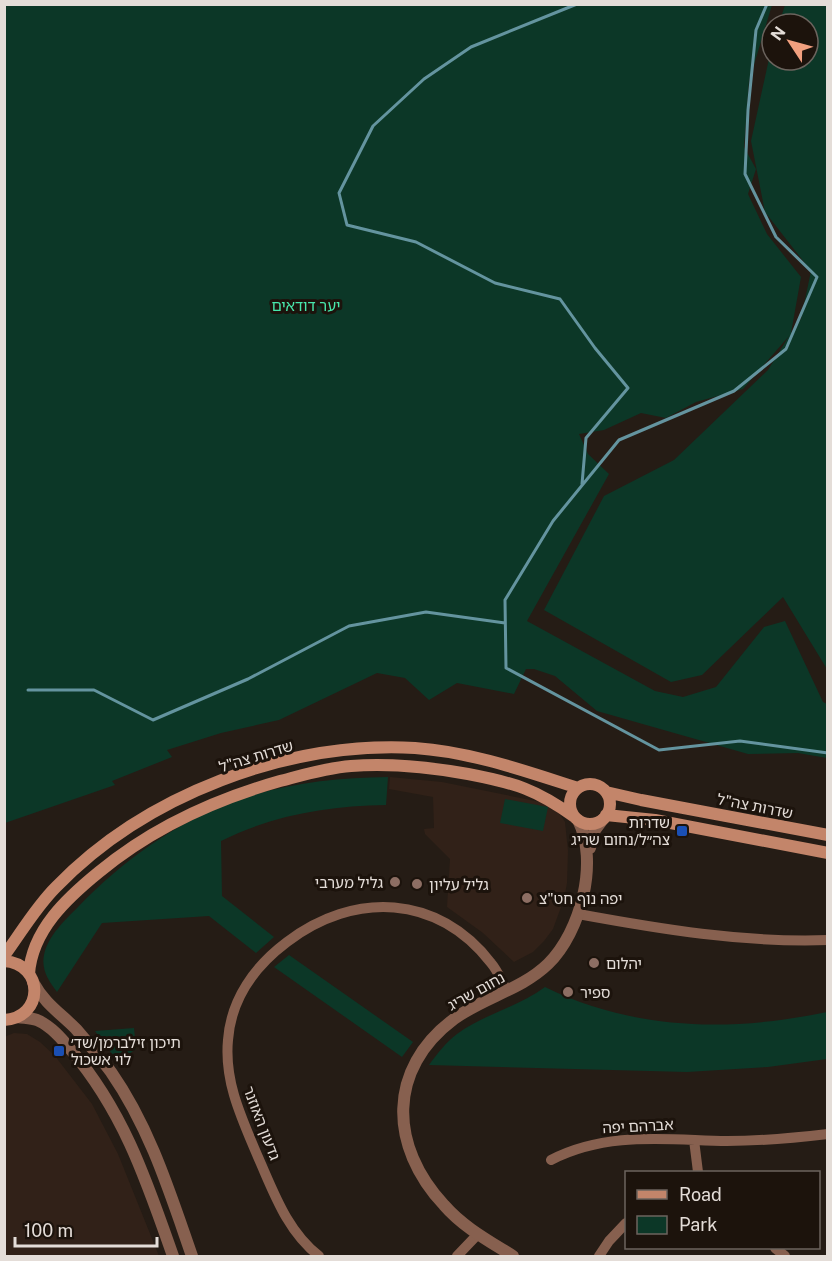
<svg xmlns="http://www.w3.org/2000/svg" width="832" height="1261" font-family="'Public Sans','Noto Sans Hebrew',sans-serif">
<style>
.education{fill:#312118}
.green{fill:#0c3727}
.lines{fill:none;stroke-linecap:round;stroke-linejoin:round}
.stream{stroke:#64949f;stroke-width:3}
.minor{stroke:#87604f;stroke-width:10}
.tertiary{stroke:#87604f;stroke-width:12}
.secondary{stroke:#c3856a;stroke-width:12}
.transit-dot{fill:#1a4fb4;stroke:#1c130c;stroke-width:2}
.education-dot{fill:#8d6e63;stroke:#1c130c;stroke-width:2}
.labels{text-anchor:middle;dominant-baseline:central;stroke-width:6;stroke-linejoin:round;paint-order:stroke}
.park-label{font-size:15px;fill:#48e7ac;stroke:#1c130c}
.street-label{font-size:15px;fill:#e4ddd8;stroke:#1c130c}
.poi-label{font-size:15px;fill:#e4ddd8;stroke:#1c130c;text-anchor:start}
</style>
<rect width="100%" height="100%" fill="#251c15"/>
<path class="education" d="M390,777l52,5 103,21 14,10 6,9 3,29 -1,32 -3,16 -11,30 -9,12 -11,11 -19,10 -31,-29 -36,-26 3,-48 -25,-25 -1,-5 10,-1 -1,-31 -44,-8z
M14,1033l13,1 13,8 15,14 37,48 26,50 41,102h-154l-1,-219z"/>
<path class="green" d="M4,5h768l-23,76 -5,66 12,22 -8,25 19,40 34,43 -10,56 10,-14 10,-48 -46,-59 -14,-71 21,-96v15h36v-36h-29l6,-19h42v664l-44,-72 -81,78 -31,7 -127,-72 60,-114 70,-36 94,-90 21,-34 -46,53 -47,13 -30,16 -25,-5 -37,17 -25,4 9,20 21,20 -82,147 128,70 28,6 33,-10 48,-60 21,-6 38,81 4,2v54l-29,-5 -50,1 -151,-43 -42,-35 -21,-7h-8l-12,25 -57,-11 -28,17 -24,-22 -28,-5 -98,47 -58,13 -54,17 5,7 -60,24 3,4 -110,38z
M388,777l-2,28c-58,1 -113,10 -165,36l1,55 52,41 -18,16 -47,-37 -107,7 -45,69c-8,-11 -16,-22 -13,-37 4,-19 20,-34 34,-48 44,-46 97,-84 157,-106 50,-18 100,-23 153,-24z
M505,799l43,8 -5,24 -43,-8z
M289,955l124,87 -11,15 -128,-90z
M545,987c90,44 186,45 282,25v47l-59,8 -81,5 -258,-7c8,-11 17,-23 28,-31 27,-20 61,-27 88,-47z
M134,1028l2,21 -18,13 -23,-31z"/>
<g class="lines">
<path class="stream" d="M577,4l-106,43 -47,32 -51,47 -34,67 8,32 69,17 79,41 65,16 35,49 33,40 -42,50 -4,46
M767,4l-11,26 -8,80 -3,64 31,63 41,40 -31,72 -52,42 -115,49 -66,81 -48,79 1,68 153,82 81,-9 88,12
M28,690h66l59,30 95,-41 101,-53 77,-14 79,11"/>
<path class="minor" d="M578,914c82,15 165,29 250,26
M694,1140l4,32
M551,1160c56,-29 115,-20 176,-19 33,0 67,-3 101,-7
M775,1248l10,8
M319,1256c-32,-25 -45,-63 -61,-99 -16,-38 -34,-75 -30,-117 3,-41 27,-74 59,-98 67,-51 151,-48 204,21 7,8 11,19 16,28
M457,1256l21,-22
M599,1256l10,-15 17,-18"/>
<path class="tertiary" d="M590,848l5,-18 9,-12
M33,982c12,22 26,30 43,47 12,14 24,28 35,43 39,56 59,121 81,184
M18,1017c6,1 13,1 19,3 14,6 25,19 34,30 53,62 76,132 102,206
M513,1256c-24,-15 -50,-29 -69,-51 -55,-59 -57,-136 10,-186 30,-22 67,-29 94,-55 33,-32 51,-103 30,-144"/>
<path class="secondary" d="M570 804a20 20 0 1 1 40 0a20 20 0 1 1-40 0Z
M606,792l35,8 187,35
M606,815l49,5 173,33
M4,956c17,-23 31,-48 52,-69 89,-92 231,-146 359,-139 57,4 110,23 163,40
M4,961c41,3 40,57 0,59
M29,974c3,-44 38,-76 70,-102 53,-44 114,-72 181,-91 23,-6 46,-13 71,-15 39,-3 78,1 117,8 47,9 68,15 108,44"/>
</g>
<g class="transit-dot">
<rect x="676" y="825" width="12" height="12" rx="3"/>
<rect x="53" y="1045" width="12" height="12" rx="3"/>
</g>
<g class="education-dot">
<circle cx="395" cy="882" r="6"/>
<circle cx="417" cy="884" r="6"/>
<circle cx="527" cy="898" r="6"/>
<circle cx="594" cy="963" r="6"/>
<circle cx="568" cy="992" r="6"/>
</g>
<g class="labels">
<g class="park-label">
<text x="306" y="305">יער דודאים</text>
</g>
<g class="street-label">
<text transform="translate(256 756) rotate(-17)">שדרות צה"ל</text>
<text transform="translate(755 806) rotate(11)">שדרות צה"ל</text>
<text transform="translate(476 991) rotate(-29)">נחום שריג</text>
<text transform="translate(262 1123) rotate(69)">גדעון האוזנר</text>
<text transform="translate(638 1126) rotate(-3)">אברהם יפה</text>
</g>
<g class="poi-label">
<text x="670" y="822" text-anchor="end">שדרות<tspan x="670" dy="17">צה״ל/נחום שריג</tspan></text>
<text x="383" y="882" text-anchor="end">גליל מערבי</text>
<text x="429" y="884">גליל עליון</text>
<text x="539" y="898">יפה נוף חט"צ</text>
<text x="606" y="963">יהלום</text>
<text x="580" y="992">ספיר</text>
<text x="71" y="1042">תיכון זילברמן/שד׳<tspan x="71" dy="17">לוי אשכול</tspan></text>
</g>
</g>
<rect width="832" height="1261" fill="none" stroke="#e4ddd8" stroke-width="12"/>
<rect x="625" y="1171" width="195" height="78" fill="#1c130c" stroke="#6c645e" stroke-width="1.5"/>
<rect x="637" y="1190" width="30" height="9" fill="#c3856a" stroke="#6c645e" stroke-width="1.5"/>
<text x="679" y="1201" font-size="18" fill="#e4ddd8">Road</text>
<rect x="637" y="1216" width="30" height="18" fill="#0c3727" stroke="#6c645e" stroke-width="1.5"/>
<text x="679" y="1231" font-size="18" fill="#e4ddd8">Park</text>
<g transform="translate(790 42) rotate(306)"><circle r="28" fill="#1c130c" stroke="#6c645e" stroke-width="1.5"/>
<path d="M0-4.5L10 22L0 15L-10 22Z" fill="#f2a07f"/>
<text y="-9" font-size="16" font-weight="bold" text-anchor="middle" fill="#e4ddd8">N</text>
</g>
<path d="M15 1237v9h142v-9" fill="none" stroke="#e4ddd8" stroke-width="3"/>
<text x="24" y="1237" font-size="18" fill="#e4ddd8" stroke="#1c130c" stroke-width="4.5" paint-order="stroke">100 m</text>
</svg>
